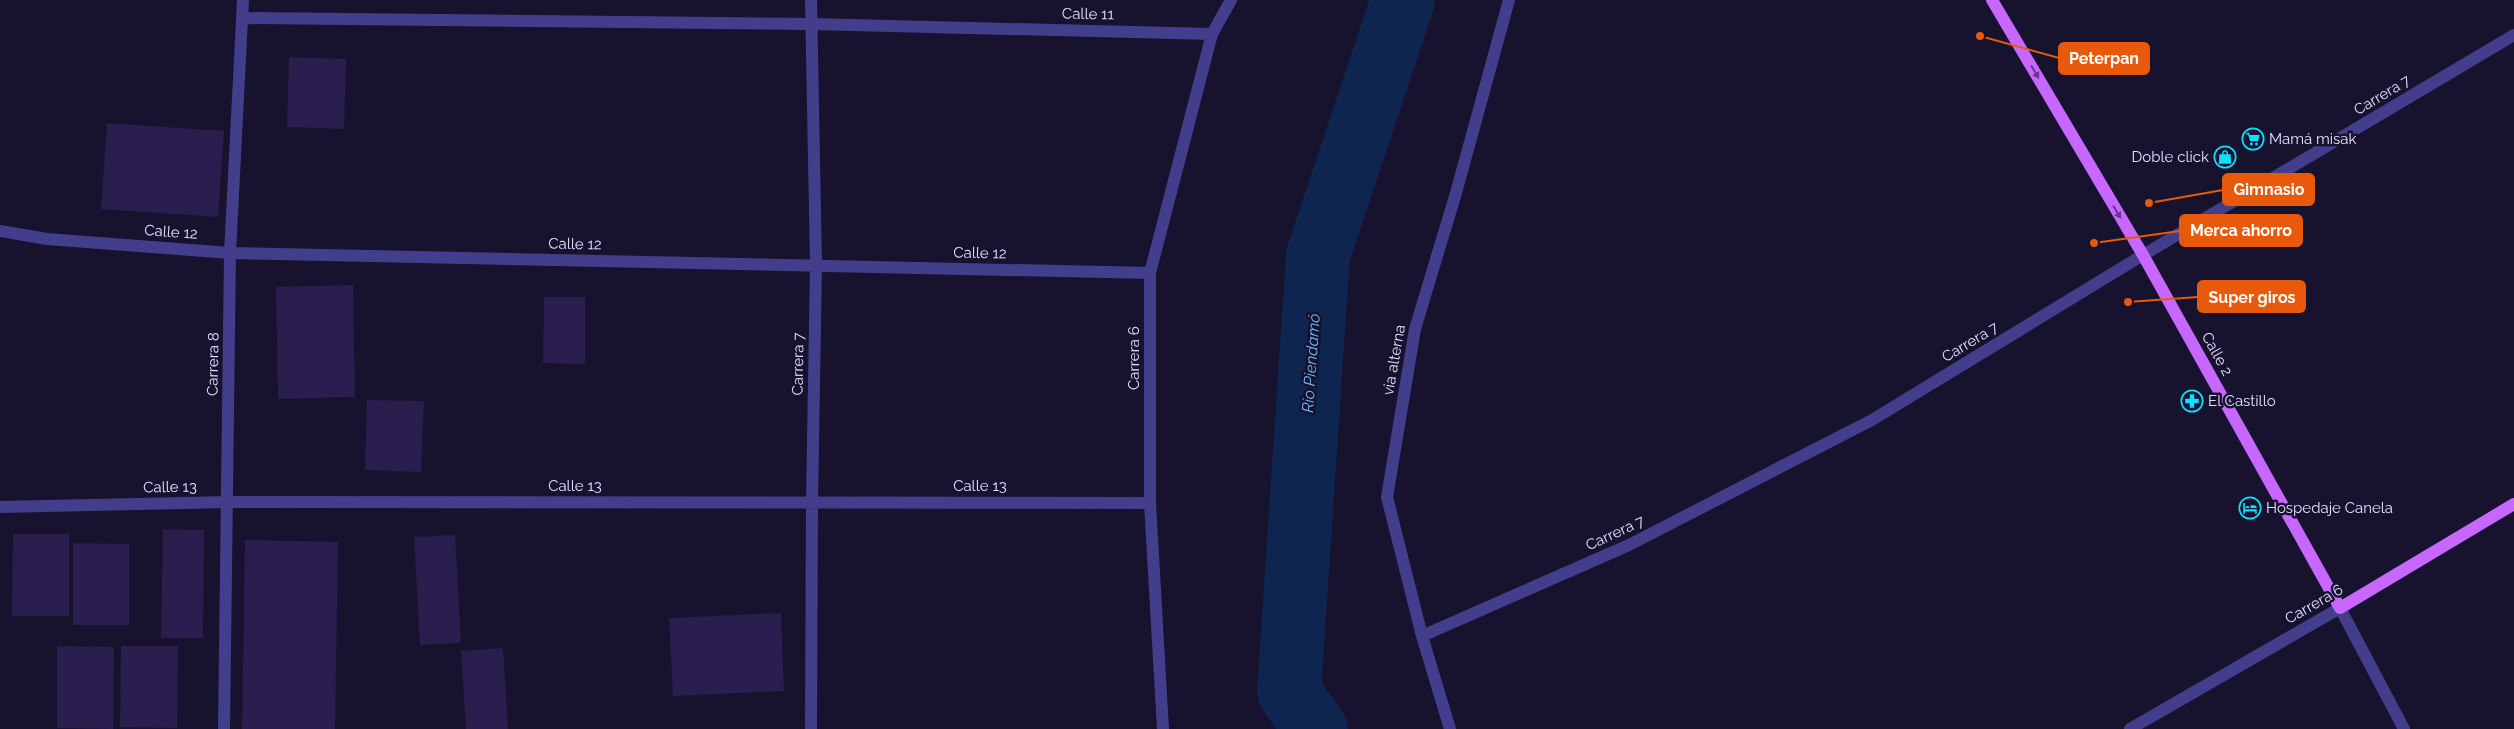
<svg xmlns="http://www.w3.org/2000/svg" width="2514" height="729" font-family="Raleway,sans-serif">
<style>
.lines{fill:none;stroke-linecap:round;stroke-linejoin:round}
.river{stroke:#0e2550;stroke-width:64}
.building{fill:#291e4e}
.minor{stroke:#423e8b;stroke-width:12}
.major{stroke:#c867fd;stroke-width:12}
.oneway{fill:#67388b}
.labels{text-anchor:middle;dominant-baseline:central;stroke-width:5;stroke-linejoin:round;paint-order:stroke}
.street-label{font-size:15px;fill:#e3deff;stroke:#17122d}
.poi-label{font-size:15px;fill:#e3deff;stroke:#17122d;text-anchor:start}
.water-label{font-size:16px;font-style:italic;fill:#6eb8fd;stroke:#17122d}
.leader{fill:none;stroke:#e8590c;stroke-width:2}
.callout-dot{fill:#e8590c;stroke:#17122d;stroke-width:2}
.callout{fill:#e8590c;stroke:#e8590c;stroke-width:2}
.callout-label{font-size:16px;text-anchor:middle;font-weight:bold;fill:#fff}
</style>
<rect width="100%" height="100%" fill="#17122d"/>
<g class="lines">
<path class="river" d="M1316,729l-27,-37 29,-437 85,-255"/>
</g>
<path class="building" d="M289,57l57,2 -2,70 -57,-2z
M107,123l117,8 -6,86 -117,-8z
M353,285l2,112 -77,2 -2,-112z
M544,297h41v67l-42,-1z
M367,400l57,1 -3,71 -56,-2z
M163,529l41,1 -1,108h-42z
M13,534h56v82h-57z
M455,535l6,108 -41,2 -6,-108z
M245,540l93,2 -3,187h-93z
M73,543l56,1v81h-56z
M781,613l3,78 -111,5 -4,-78z
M57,646l57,1 -1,82 -56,-1z
M121,646h57l-1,82 -57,-1z
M503,648l5,81h-42l-5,-78z"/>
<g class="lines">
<path class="minor" d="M811,0l5,265 -4,237 -1,227
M243,18l568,6 401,10
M0,231l47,8 183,14 920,20
M0,507l228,-5 922,1
M1422,636l207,-91 243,-125 271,-165 371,-220
M224,729l6,-476 13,-253
M1163,729l-13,-226v-230l62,-239 19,-34
M1450,729l-28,-93 -35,-139 28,-168 41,-136 53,-193
M2130,729l210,-121 64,121"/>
<path class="major" d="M1992,0l151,255 197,353 174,-104"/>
</g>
<defs><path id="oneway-solid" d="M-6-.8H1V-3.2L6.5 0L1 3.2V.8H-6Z" transform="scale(1.25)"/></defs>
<g class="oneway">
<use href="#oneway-solid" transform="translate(2035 72) rotate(59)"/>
<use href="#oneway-solid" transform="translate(2117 212) rotate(59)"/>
</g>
<defs>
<g id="supermarket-ring" transform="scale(1.125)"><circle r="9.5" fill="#17122d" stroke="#0ddffc" stroke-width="1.5"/><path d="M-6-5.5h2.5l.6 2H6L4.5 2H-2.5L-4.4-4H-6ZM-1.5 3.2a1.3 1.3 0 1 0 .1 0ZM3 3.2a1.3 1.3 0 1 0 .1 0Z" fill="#0ddffc"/></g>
<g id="shop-ring" transform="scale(1.125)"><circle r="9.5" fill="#17122d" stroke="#0ddffc" stroke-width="1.5"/><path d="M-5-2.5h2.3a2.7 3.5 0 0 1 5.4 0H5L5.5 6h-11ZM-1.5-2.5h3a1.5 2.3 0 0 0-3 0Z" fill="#0ddffc"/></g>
<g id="pharmacy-ring" transform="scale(1.125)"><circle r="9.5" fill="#17122d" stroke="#0ddffc" stroke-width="1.5"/><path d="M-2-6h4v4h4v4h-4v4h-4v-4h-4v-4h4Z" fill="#0ddffc"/></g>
<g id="hotel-ring" transform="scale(1.125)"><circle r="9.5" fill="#17122d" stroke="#0ddffc" stroke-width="1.5"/><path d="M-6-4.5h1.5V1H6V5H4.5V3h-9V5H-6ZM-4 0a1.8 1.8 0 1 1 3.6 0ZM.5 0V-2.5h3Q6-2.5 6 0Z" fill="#0ddffc"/></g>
</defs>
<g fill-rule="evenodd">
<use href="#supermarket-ring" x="2253" y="139"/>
<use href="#shop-ring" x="2225" y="157"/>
<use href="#pharmacy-ring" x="2192" y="401"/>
<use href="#hotel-ring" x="2250" y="508"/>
</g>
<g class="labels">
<g class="street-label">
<text transform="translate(1088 14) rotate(1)">Calle 11</text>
<text transform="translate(2382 95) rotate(-31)">Carrera 7</text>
<text transform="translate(171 232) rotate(4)">Calle 12</text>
<text transform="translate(575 244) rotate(1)">Calle 12</text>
<text transform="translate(980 253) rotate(1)">Calle 12</text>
<text transform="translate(1970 342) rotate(-31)">Carrera 7</text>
<text transform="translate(2217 354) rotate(61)">Calle 2</text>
<text transform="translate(1134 358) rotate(-90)">Carrera 6</text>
<text transform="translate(1394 360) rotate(-80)">via alterna</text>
<text transform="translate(213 364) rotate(-89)">Carrera 8</text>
<text transform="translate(798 364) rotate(-89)">Carrera 7</text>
<text x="575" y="486">Calle 13</text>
<text x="980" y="486">Calle 13</text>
<text transform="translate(170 487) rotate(-1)">Calle 13</text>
<text transform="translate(1615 533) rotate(-25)">Carrera 7</text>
<text transform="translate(2314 604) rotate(-30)">Carrera 6</text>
</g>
<g class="poi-label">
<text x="2269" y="139">Mamá misak</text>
<text x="2209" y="157" text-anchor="end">Doble click</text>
<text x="2208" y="401">El Castillo</text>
<text x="2266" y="508">Hospedaje Canela</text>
</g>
<g class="water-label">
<text transform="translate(1311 363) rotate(-86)">Río Piendamó</text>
</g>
</g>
<path class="leader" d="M1980 36L2059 58M2149 203L2223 190M2094 243L2180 231M2128 302L2198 297"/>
<g class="callout-dot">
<circle cx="1980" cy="36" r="5"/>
<circle cx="2149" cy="203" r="5"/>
<circle cx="2094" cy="243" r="5"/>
<circle cx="2128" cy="302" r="5"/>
</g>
<g class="callout">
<rect x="2059" y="43" width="90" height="31" rx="5"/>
<rect x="2223" y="174" width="91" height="31" rx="5"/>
<rect x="2180" y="215" width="122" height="31" rx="5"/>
<rect x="2198" y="281" width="107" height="31" rx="5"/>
</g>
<g class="callout-label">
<text x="2104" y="64">Peterpan</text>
<text x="2269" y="195">Gimnasio</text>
<text x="2241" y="236">Merca ahorro</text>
<text x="2252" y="303">Super giros</text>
</g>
</svg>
